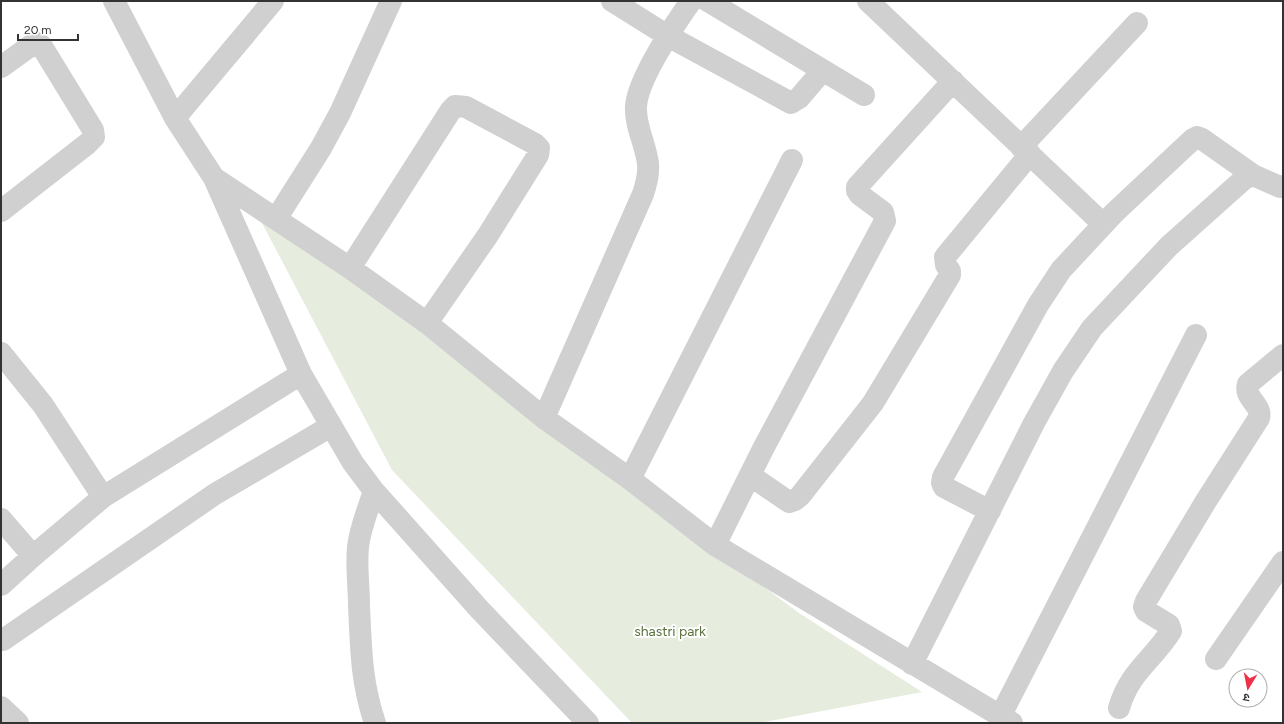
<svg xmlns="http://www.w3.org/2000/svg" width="1284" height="724" font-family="Figtree,'Noto Sans Devanagari',sans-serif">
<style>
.green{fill:#e6ecde}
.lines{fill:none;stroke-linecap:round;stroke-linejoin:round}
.minor{stroke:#d0d0d0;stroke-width:22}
.labels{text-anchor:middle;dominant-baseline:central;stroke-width:4;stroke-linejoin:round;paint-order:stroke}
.park-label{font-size:14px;fill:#59723c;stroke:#fff}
</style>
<rect width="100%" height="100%" fill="#fff"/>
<path class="green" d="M252,204l254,192 293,217 123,79 -162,31h-128l-240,-253z"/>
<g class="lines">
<path class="minor" d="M114,1l61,117 39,60 136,90 77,55 117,95 86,61 85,66 297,178
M612,1l56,35 123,67 8,-5 24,-28
M708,1l156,94
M868,1l235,223
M1,67l32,-23 4,-1 4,2 52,85 1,7 -7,7 -86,67
M175,118l98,-117
M1021,147l116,-124
M214,178l87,196 52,89 21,28 106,119 108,113
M276,219l45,-71 19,-35 51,-112
M350,268l101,-158 4,-4 11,1 69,37 4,4 -1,7 -50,80 -61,88
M1,353l42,52 60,92
M544,418l99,-224c3,-9 6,-20 5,-30 -2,-19 -13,-38 -12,-57 1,-27 39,-83 55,-106
M751,476l38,26 6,-2 5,-4 73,-93 77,-128v-4l-4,-6 -1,-8 85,-103
M630,479l162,-319
M374,491c-6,19 -14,37 -16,56 -2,19 1,39 1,58 2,43 2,77 16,118
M990,511l-46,-24 -2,-4 1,-6 95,-172 23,-35 53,-57 79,-74 4,-2 5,2 51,36
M1,519l32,37
M715,545l49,-98 121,-226 -2,-9 -23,-17 -3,-4v-4l96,-106
M1,585l32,-29 70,-59 198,-123
M3,640l212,-146 116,-68
M1216,659l67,-97
M912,664l122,-241 29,-52 29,-43 77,-82 75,-67 9,-4 27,12 3,-1
M1,707l17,16
M1119,708c11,-37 33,-47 52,-77l-2,-6 -23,-14 -2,-4 2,-6 60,-100 53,-83c4,-13 -16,-20 -11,-34l35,-29
M1001,715l195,-380"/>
</g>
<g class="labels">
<g class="park-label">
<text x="670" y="631">shastri park</text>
</g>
</g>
<rect width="1284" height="724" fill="none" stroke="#333333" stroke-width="4"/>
<g transform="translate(1248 688) rotate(190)"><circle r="19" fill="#ffffff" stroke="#adadad"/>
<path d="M0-3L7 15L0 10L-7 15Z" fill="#ee3049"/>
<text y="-6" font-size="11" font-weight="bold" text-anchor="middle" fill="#333333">उ</text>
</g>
<path d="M18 34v6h60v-6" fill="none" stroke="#333333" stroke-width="2"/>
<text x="24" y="34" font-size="12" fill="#333333" stroke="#ffffff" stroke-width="3" paint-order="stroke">20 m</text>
</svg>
